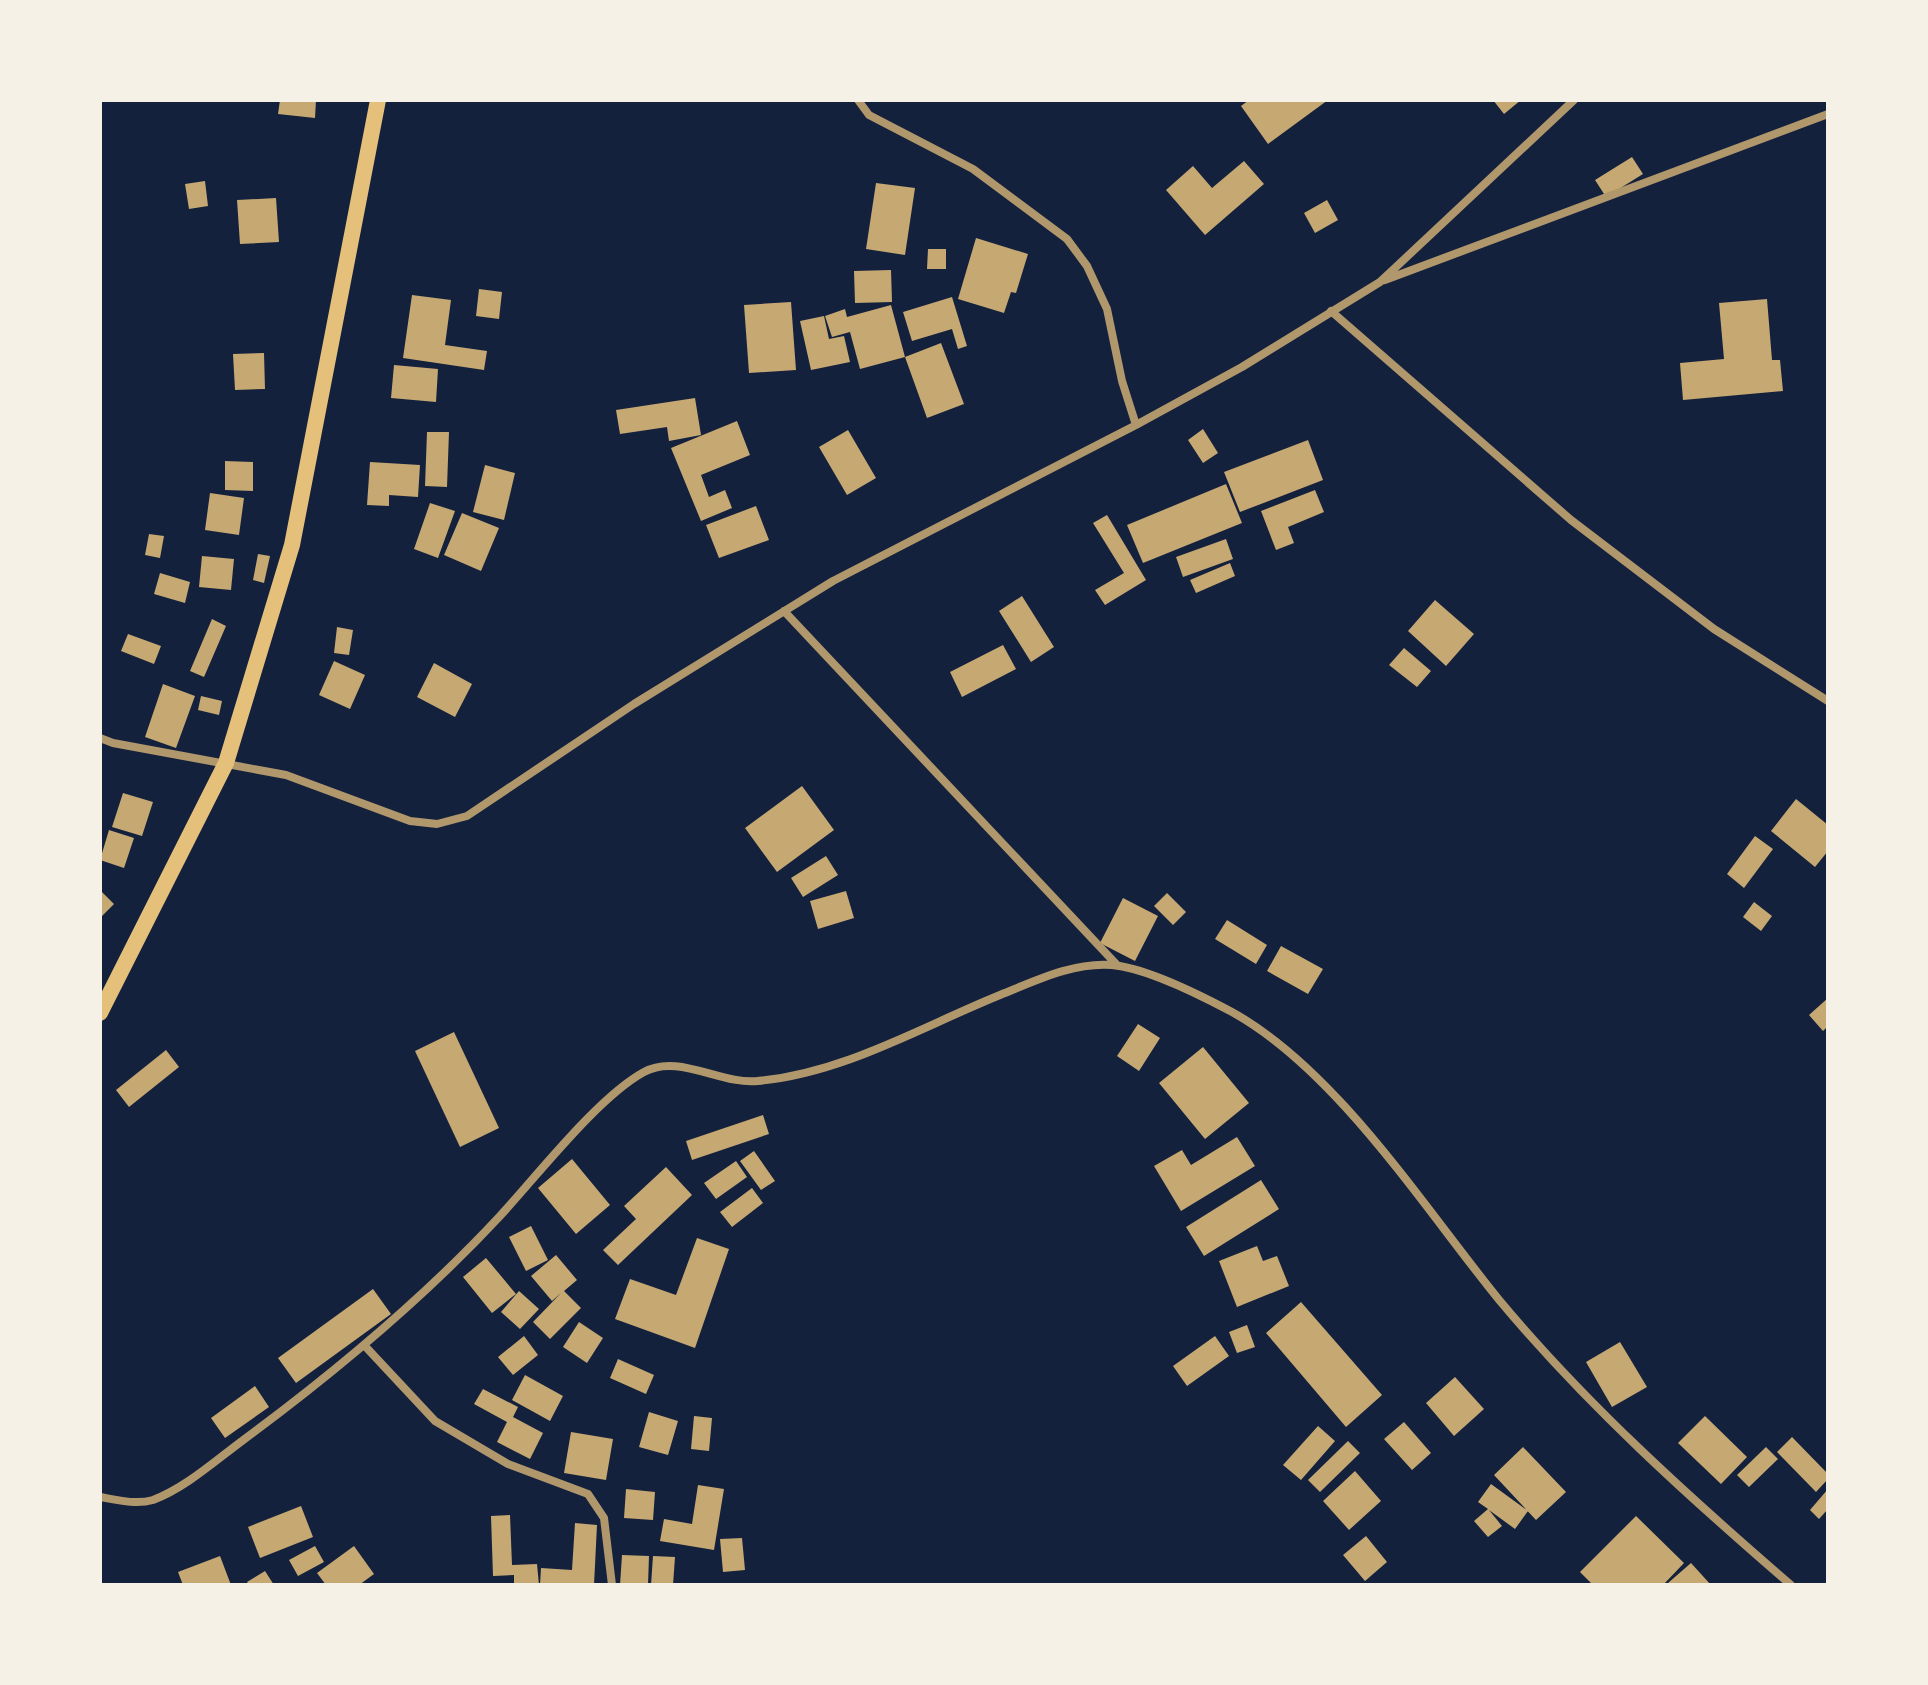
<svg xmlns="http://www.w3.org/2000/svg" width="1928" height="1685" font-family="Helvetica,sans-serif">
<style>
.building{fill:#c6a872}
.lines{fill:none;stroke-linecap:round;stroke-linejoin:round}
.minor{stroke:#b1986c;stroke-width:8}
.secondary{stroke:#e5c07b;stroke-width:16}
</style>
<rect width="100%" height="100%" fill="#14213d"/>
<path class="building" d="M280,100h36l-1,18 -37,-4z
M1249,100h79l-60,44 -27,-38z
M1493,100h28l-17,14z
M1632,157l11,17 -37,23 -11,-17z
M1244,161l20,23 -59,51 -39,-45 27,-24 19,22z
M205,181l3,25 -19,3 -4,-25z
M876,183l39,5 -10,67 -39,-6z
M276,198l3,44 -39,2 -3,-44z
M1327,200l11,20 -23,13 -11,-20z
M976,238l52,16 -12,39 -5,-1 -7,21 -46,-14z
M928,249h18v20h-19z
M891,270l1,32 -37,1 -1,-32z
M479,289l23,3 -3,27 -23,-3z
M412,295l39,5 -6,45 42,6 -3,19 -81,-12z
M952,297l15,49 -9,3 -6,-20 -40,12 -9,-29z
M1767,299l5,61h8l3,31 -100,9 -3,-37 44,-4 -5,-56z
M791,302l5,68 -47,3 -5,-68z
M891,305l14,52 36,-14 23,61 -37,14 -22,-61 -45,12 -10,-37 -18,5 -7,-21 20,-7 2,8z
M824,316l5,23 15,-3 6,26 -39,8 -11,-49z
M264,353l1,36 -30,1 -2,-36z
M394,365l44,4 -2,33 -45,-4z
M695,398l6,37 -32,6 -2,-14 -47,7 -4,-24z
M737,421l13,34 -49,20 8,22 16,-7 7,18 -31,13 -30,-73z
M1203,429l15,24 -15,10 -15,-23z
M848,430l28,48 -29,17 -28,-48z
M427,432h22l-2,55 -22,-1z
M1308,440l15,40 -83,32 -16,-40z
M225,461l28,1v29l-28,-1z
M370,462l50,3 -2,32 -29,-2v11l-22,-1z
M485,465l30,8 -11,47 -31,-8z
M1226,484l16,39 -99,40 -16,-38z
M1315,490l9,22 -36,15 6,16 -18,7 -15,-39z
M210,493l34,5 -5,37 -34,-5z
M430,503l25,8 -17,47 -24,-9z
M756,506l13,34 -50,18 -13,-33z
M462,513l37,15 -18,43 -37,-16z
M1107,515l39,65 -41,25 -10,-15 29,-17 -31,-50z
M149,534l15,2 -4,22 -15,-3z
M1226,539l7,20 -50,18 -7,-20z
M258,554l12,2 -6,27 -11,-3z
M202,556l32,3 -3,31 -32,-3z
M1230,563l5,13 -39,17 -6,-13z
M160,573l30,9 -5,21 -31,-9z
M1022,596l32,51 -23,15 -32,-51z
M1435,600l39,34 -28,32 -38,-35z
M212,619l14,7 -22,51 -14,-6z
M337,627l16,3 -4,25 -15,-2z
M128,634l33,12 -7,18 -33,-13z
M1003,645l13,24 -54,28 -12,-25z
M1404,648l27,23 -14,16 -28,-22z
M334,661l31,14 -15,34 -31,-14z
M434,663l38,21 -17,33 -38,-20z
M163,684l32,12 -19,52 -31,-11z
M201,696l21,5 -3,14 -21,-5z
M802,786l32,44 -57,42 -32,-44z
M123,793l30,9 -11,34 -30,-9z
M1796,799l32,26v26l-13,16 -44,-36z
M109,830l25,8 -10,30 -24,-8z
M1755,836l18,13 -29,39 -17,-14z
M826,856l12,19 -35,22 -12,-19z
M100,890l14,14 -14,14z
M846,891l8,27 -36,11 -8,-28z
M1167,893l19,19 -13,13 -19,-19z
M1123,898l35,18 -23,45 -35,-18z
M1754,902l18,14 -11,15 -18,-14z
M1227,920l40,25 -11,19 -41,-25z
M1281,946l42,23 -15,25 -41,-23z
M1828,998v28l-5,5 -14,-16z
M1138,1024l22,14 -21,33 -22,-15z
M454,1032l45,96 -39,19 -45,-96z
M1203,1047l46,56 -44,36 -46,-56z
M166,1050l13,17 -50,40 -13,-17z
M763,1115l6,19 -77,26 -6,-19z
M1237,1137l18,29 -74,45 -27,-45 28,-16 9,15z
M754,1151l21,30 -14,9 -21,-29z
M572,1159l38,46 -34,29 -38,-46z
M736,1161l11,16 -31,22 -12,-16z
M666,1167l26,28 -74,70 -15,-15 33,-31 -12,-13z
M1261,1180l18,29 -75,47 -18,-29z
M752,1188l11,15 -31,24 -12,-15z
M531,1226l17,34 -22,11 -17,-34z
M697,1238l32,11 -34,99 -80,-29 15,-40 46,16z
M1257,1246l6,15 14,-5 12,30 -52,21 -18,-46z
M556,1255l21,25 -13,11 17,17 -31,31 -17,-17 28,-29 -9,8 -21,-25z
M486,1258l30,36 -24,19 -29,-36z
M373,1289l18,25 -95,69 -18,-25z
M519,1291l20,18 -19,20 -19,-17z
M1301,1302l81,93 -36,32 -80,-94z
M579,1322l24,16 -16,25 -24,-16z
M1247,1325l8,22 -18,6 -8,-21z
M524,1336l14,19 -25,20 -15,-18z
M1215,1336l14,20 -42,30 -14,-20z
M1620,1342l27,45 -35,20 -26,-45z
M618,1359l36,16 -8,19 -36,-16z
M525,1375l38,21 -13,25 -38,-21z
M1455,1377l29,32 -30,27 -28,-33z
M255,1386l14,21 -44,31 -14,-20z
M483,1389l35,18 -5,10 30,16 -13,26 -33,-17 10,-20 -33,-18z
M649,1412l29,9 -10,34 -29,-8z
M694,1416l18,2 -3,33 -18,-2z
M1705,1416l42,41 -26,27 -43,-41z
M1404,1422l27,31 -19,17 -28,-31z
M1318,1426l17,15 -34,39 -18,-15z
M571,1432l42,7 -7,41 -42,-7z
M1792,1437l36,37v5l-12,13 -39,-40z
M1348,1441l12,12 -40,39 -12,-12z
M1523,1447l43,45 -30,28 -42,-45z
M1766,1447l12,12 -29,28 -12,-12z
M1355,1471l26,30 -32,29 -26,-29z
M1491,1484l37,27 -13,18 -26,-19 13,16 -14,11 -14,-16 14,-12 -10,-7z
M698,1485l26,4 -10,61 -54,-9 4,-22 28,5z
M626,1489l29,3 -2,28 -29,-2z
M1828,1489v20l-9,10 -9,-9z
M301,1506l12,31 -53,21 -12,-31z
M510,1515l2,50 25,-1 2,21h-25v-10l-21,1 -2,-60z
M1636,1516l48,47 -21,22h-70l-13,-13z
M575,1523l22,2 -3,60h-54l1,-17 31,2z
M1366,1536l21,26 -22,19 -22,-26z
M742,1538l3,32 -22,2 -3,-33z
M315,1546l9,16 -26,14 -9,-16z
M354,1546l20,28 -15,11h-33l-9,-12z
M622,1555l27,1 -1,29h-28z
M220,1556l11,29h-48l-5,-13z
M653,1556l22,1 -2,28h-22z
M1691,1563l20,22h-41l-2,-2z
M265,1571l9,14h-25l-2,-3z"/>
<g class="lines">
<path class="minor" d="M858,100l11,15 104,54 94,70 20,27 20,43 15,72 14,44
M1385,280l443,-166
M1331,311l240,209 143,109 114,72
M784,611l333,354
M100,738l13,5 173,32 124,46 27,3 30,-8 167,-112 199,-123 303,-156 106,-58 138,-85 194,-182
M364,1345l71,76 73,43 80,30 16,24 8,67
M100,1497c17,3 36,8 53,3 32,-12 62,-39 89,-59 92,-68 180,-141 258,-225 37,-40 98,-119 144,-144 34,-19 77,13 114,9 86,-8 163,-54 242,-86 35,-14 73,-33 112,-30 34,3 90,31 120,47 105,58 192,196 268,289 87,104 189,196 291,284"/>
<path class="secondary" d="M100,1013l126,-250 66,-218 86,-445"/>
</g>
<rect width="1928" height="1685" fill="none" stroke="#f6f1e7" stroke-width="204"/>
</svg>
